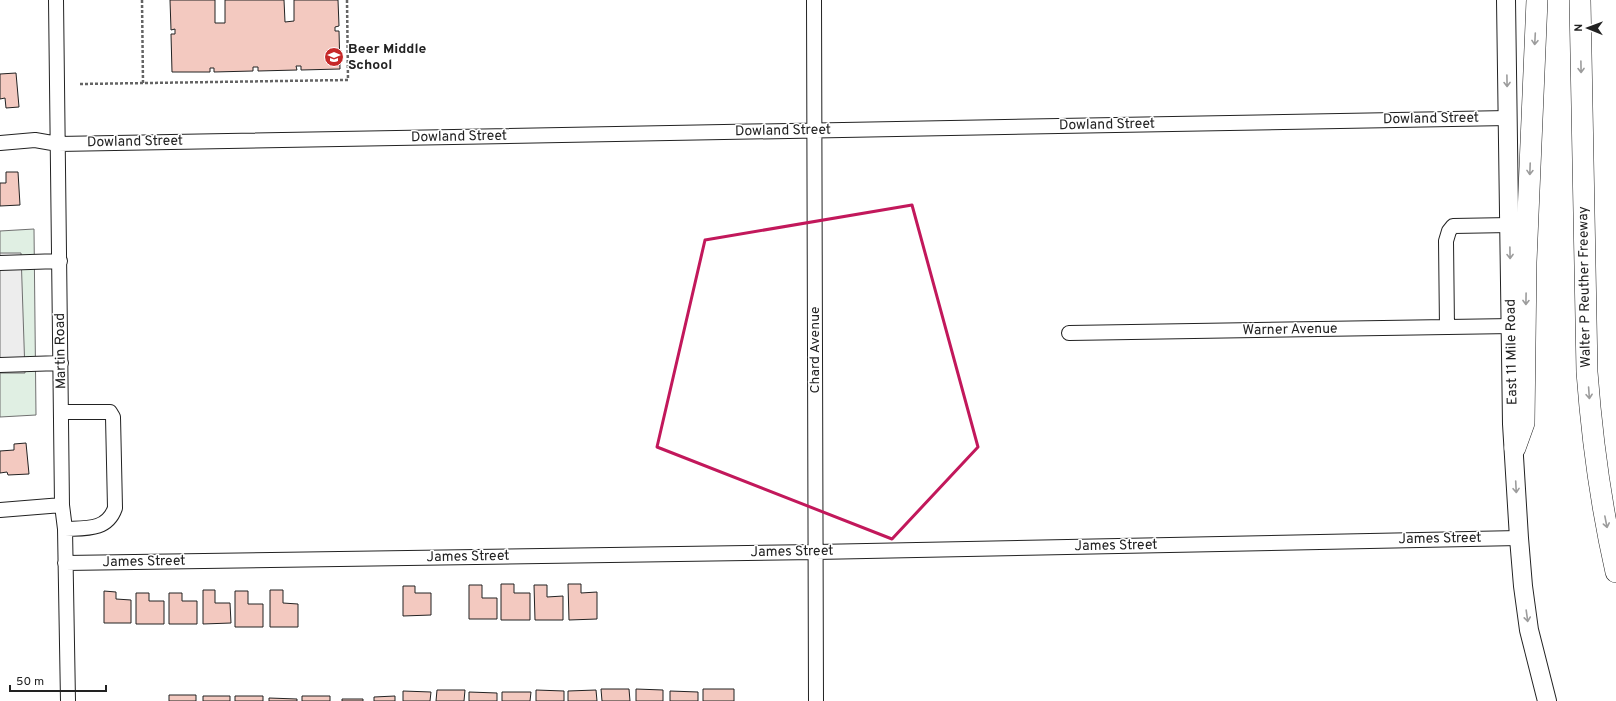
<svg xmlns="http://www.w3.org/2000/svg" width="1616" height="701" font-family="Overpass,sans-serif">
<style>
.park{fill:#e0efe3;stroke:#6f6f6f}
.parking{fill:#ededed;stroke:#6f6f6f}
.building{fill:#f3c9c0;stroke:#222}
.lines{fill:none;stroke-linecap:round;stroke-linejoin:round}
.minor-casing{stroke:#222;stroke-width:16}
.major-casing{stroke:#222;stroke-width:20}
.highway-casing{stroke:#222;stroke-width:22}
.path{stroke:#646464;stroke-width:2.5;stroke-dasharray:3 2;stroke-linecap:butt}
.minor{stroke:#fff;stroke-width:14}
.major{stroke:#fff;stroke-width:18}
.highway{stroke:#fff;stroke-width:21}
.oneway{stroke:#9c9c9c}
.marked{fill:none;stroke:#c2185b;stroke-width:3;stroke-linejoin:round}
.labels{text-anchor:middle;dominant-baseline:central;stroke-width:3;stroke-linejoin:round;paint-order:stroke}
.poi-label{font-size:14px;font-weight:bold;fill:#222;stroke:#fff;text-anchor:start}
.street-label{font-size:14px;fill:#222;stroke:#fff}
</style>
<rect width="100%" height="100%" fill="#fff"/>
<path class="park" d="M34,229l2,186 -36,2v-186z"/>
<path class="parking" d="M0,253h21l4,120h-25z"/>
<path class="building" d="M170,0h45v23h10v-23h59l1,22 9,-1v-21h44l1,26 -4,1v4h4l1,38 -39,1v-4h-5l1,4 -39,1v-4h-5v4l-39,1v-4h-4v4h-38l-1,-38h4v-5l-4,1z
M16,73l3,34 -13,1 -1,-10 -5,1v-25z
M6,172h12l2,33 -20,1v-23h6z
M26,443l3,31 -21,1 -1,-3 -7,1v-22l14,-1v-6z
M501,584h13v9h16v27h-29z
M568,584h13v9l16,-1v27l-28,1z
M469,585h13v13h15v21h-28z
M534,585h13v12l16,-1v24h-28z
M403,586h12v7h16v22l-28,1z
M203,590h12v13h15l1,20 -28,1z
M270,590h13v13l15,1v23h-28z
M104,591l12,1v7l15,1v23h-27z
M235,591h13v13h15v23h-28z
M136,593h13v8h15v23h-28z
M169,593h13v8h15v23h-28z
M601,689h28l1,12h-28z
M636,689l27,1v11h-27z
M703,689h31v12h-31z
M437,690h28l-1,11h-28z
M536,690l28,1v10h-28z
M596,690l1,11h-29v-10z
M403,691l28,1 -1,9h-27z
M670,691l28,1v9h-28z
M469,692l28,1v8h-28z
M502,692h29l-1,9h-28z
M169,695h27v6h-27z
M203,696h27v5h-27z
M235,696h28v5h-28z
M302,696h28v5h-28z
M395,696v5h-21v-4z
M269,698l28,1v2h-28z
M342,699h21v2h-21z"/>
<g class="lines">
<g class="minor-casing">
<path id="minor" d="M56,0l6,505 3,24 3,172
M814,0l2,701
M0,143l35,-3 23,4 1450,-26
M0,263l60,-2
M1447,327l-1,-86 3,-10 4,-5 57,-1
M1069,333l443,-7
M0,365l61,-2
M62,412h48l3,5 2,91c-8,23 -30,20 -50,21
M0,510l62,-5
M65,563l751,-11 703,-14"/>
</g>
<g class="major-casing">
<path id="major" d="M1506,0l6,424 7,114 4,48 6,44 18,71"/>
</g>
<g class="highway-casing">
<path id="highway" d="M1580,0l7,372c5,67 14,134 29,200
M1515,448l9,-25 2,-161 11,-262"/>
</g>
<path class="path" d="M142,0l1,83
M80,84l268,-4 -1,-80"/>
<use href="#minor" class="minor"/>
<use href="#major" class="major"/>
<use href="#highway" class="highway"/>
</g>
<defs><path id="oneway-shaft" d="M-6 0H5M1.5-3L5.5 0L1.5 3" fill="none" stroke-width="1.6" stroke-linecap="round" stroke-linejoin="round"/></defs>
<g class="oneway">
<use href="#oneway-shaft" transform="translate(1535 39) rotate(93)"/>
<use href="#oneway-shaft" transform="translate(1581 67) rotate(89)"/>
<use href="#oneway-shaft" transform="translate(1507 81) rotate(89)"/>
<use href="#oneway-shaft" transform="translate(1530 169) rotate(92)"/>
<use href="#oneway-shaft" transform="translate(1510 253) rotate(89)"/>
<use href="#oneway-shaft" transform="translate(1526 299) rotate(91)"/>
<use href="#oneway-shaft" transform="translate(1589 393) rotate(86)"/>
<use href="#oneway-shaft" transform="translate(1516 487) rotate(87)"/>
<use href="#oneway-shaft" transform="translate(1606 522) rotate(79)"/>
<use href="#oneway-shaft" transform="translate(1527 616) rotate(82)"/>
</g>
<path class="marked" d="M912,205l66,242 -86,92 -235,-92 48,-207z"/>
<defs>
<g id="school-disc" transform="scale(1)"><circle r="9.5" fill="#c62828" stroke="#fff"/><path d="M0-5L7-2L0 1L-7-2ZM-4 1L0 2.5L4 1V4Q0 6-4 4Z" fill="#fff"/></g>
</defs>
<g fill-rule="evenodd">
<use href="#school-disc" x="334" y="57"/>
</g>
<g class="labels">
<g class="poi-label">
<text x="348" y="49">Beer Middle<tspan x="348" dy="16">School</tspan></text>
</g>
<g class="street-label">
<text transform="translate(1431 119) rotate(-1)">Dowland Street</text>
<text transform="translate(1107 125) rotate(-1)">Dowland Street</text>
<text transform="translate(783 131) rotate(-1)">Dowland Street</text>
<text transform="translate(459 137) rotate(-1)">Dowland Street</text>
<text transform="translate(135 142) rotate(-1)">Dowland Street</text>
<text transform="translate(1585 287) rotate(-91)">Walter P Reuther Freeway</text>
<text transform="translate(1290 330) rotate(-1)">Warner Avenue</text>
<text transform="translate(815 350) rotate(-90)">Chard Avenue</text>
<text transform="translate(61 351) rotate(-91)">Martin Road</text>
<text transform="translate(1512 352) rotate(-91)">East 11 Mile Road</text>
<text transform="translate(1440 539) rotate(-1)">James Street</text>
<text transform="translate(1116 546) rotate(-1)">James Street</text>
<text transform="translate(792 552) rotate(-1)">James Street</text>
<text transform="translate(468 557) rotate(-1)">James Street</text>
<text transform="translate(144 562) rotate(-1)">James Street</text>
</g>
</g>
<g transform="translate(1588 28) rotate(271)" stroke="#ffffff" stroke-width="3" paint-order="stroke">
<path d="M0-3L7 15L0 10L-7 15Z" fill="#222222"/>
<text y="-6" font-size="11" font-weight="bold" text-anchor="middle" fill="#222222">N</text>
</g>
<path d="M10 685v6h96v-6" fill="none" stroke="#222222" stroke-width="2"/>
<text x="16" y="685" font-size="12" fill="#222222" stroke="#ffffff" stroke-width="3" paint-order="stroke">50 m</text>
</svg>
